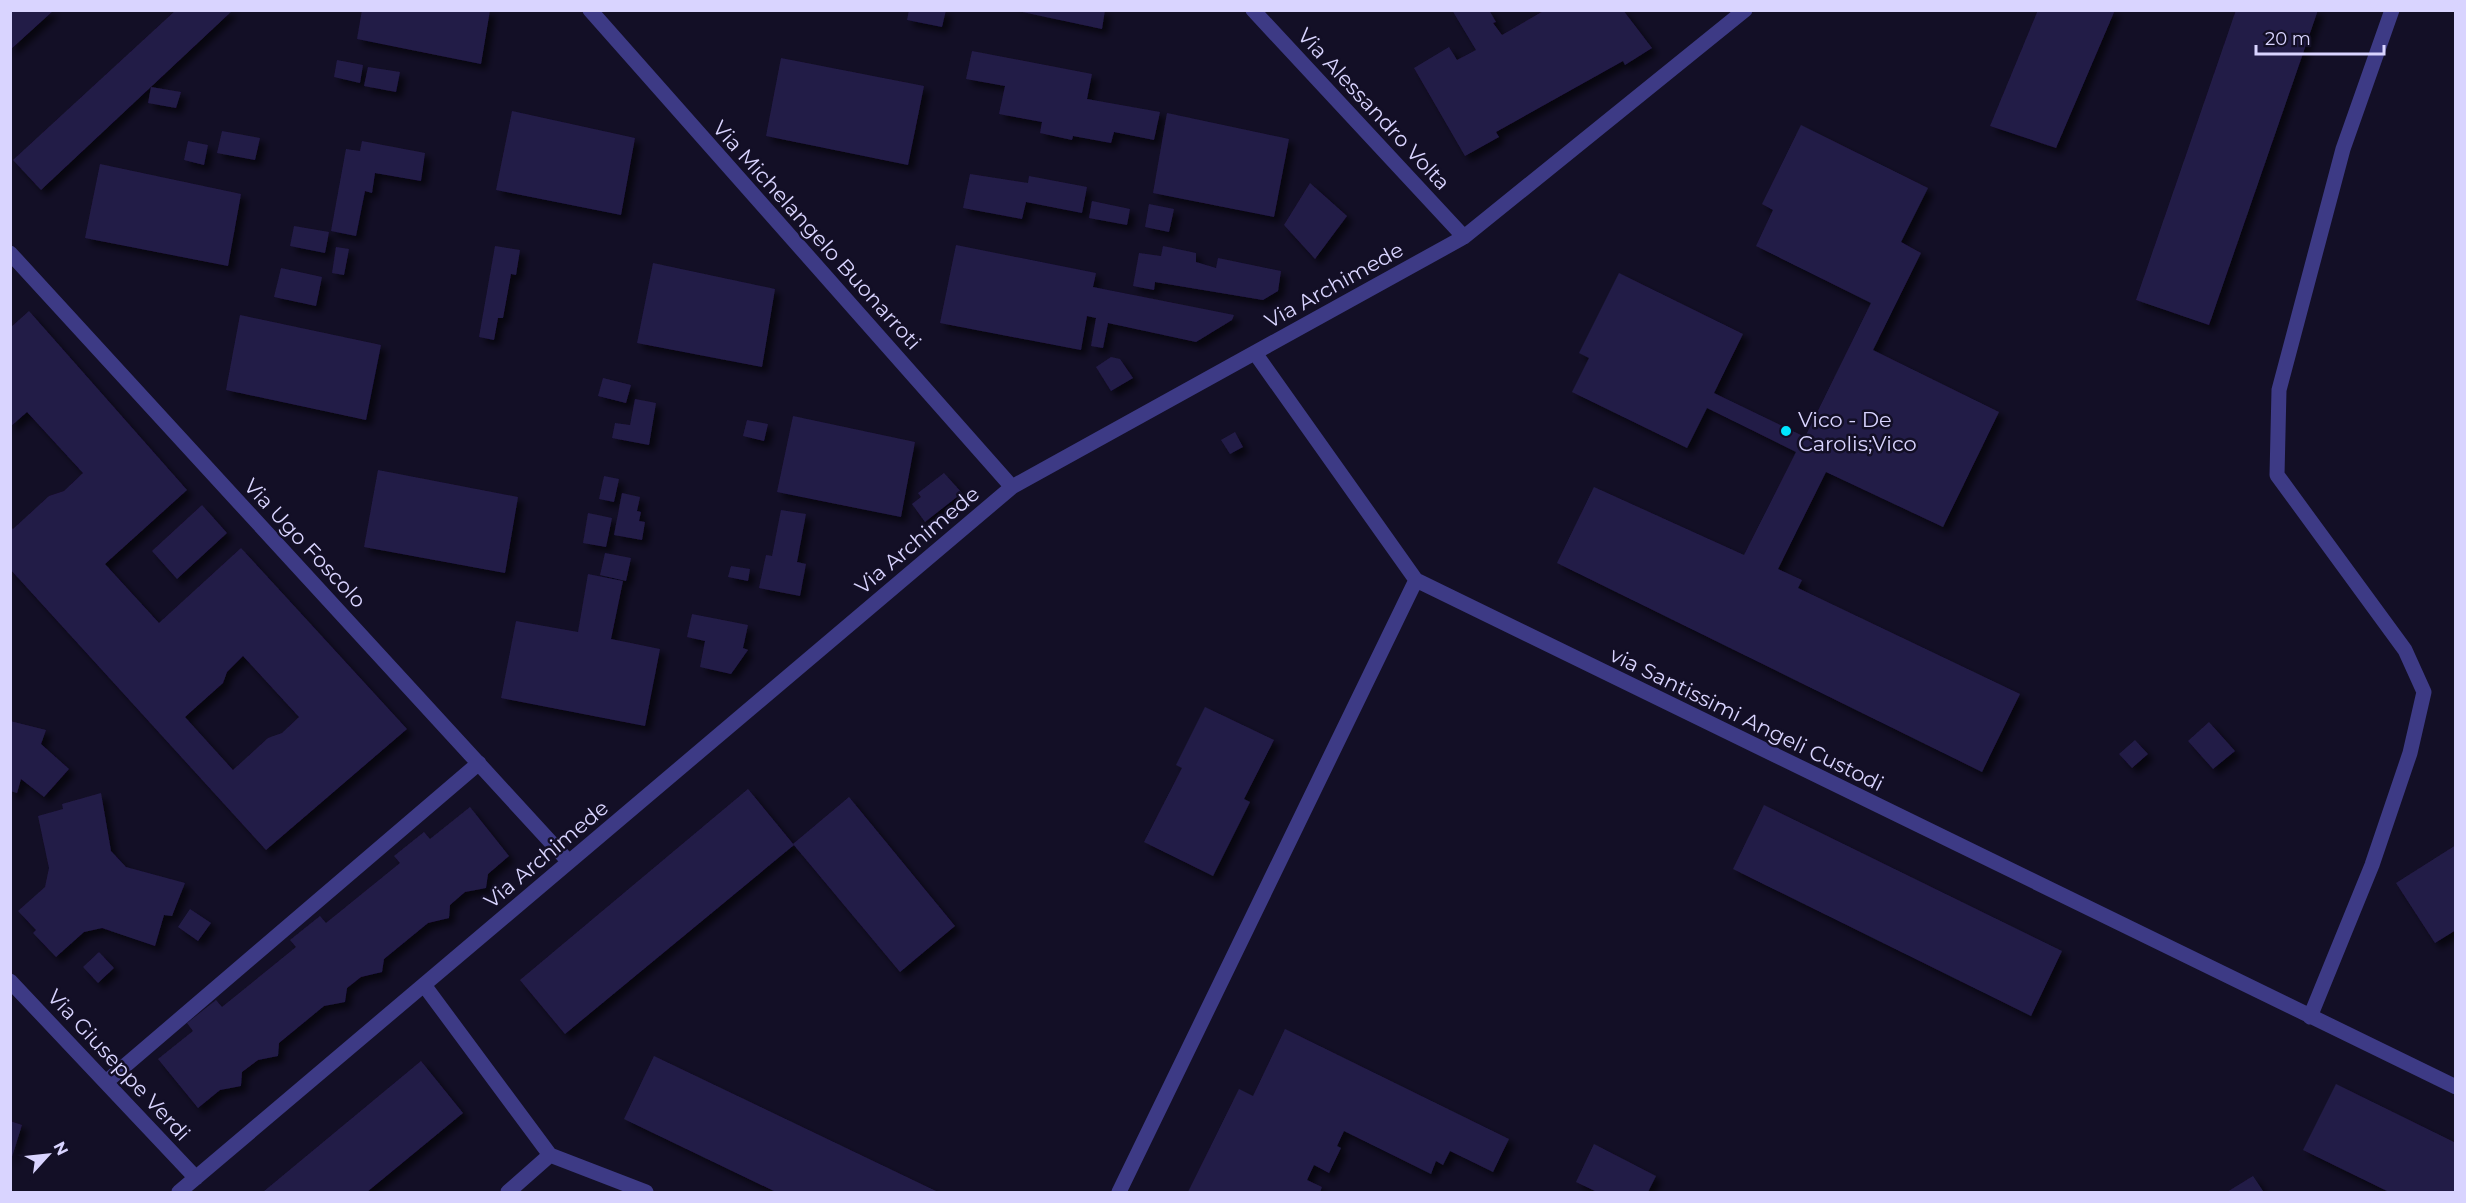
<svg xmlns="http://www.w3.org/2000/svg" width="2466" height="1203" font-family="Montserrat,sans-serif">
<style>
.building{fill:#241b47;fill-rule:evenodd;filter:url(#shadow)}
.lines{fill:none;stroke-linecap:round;stroke-linejoin:round}
.minor{stroke:#3d3a85;stroke-width:15}
.poi-dot{fill:#00e5ff;stroke:#130f26;stroke-width:2}
.labels{text-anchor:middle;dominant-baseline:central;stroke-width:5;stroke-linejoin:round;paint-order:stroke}
.street-label{font-size:21px;fill:#d9d4ff;stroke:#130f26}
.poi-label{font-size:21px;fill:#d9d4ff;stroke:#130f26;text-anchor:start}
</style>
<defs>
<filter id="shadow"><feDropShadow dx="5.5" dy="5.5" stdDeviation="3" flood-color="#0009"/></filter>
</defs>
<rect width="100%" height="100%" fill="#130f26"/>
<path class="building" d="M10,10h44l-44,40z
M176,10h57l-192,180 -28,-30z
M362,10h128l-9,54 -124,-25z
M909,10h37l-4,17 -35,-7z
M1013,10h92l-3,19z
M1452,10h37l7,12 -3,1 9,12 43,-25h78l29,38 -27,17 -2,-4 -127,71 3,5 -34,19 -51,-88 35,-21 8,13 19,-10z
M2038,10h77l-59,138 -66,-22z
M2236,10h82l-109,315 -73,-25z
M972,51l120,23 -5,25 73,13 -6,28 -40,-8 -3,11 -38,-7 -1,4 -32,-7 2,-11 -43,-8 6,-28 -39,-7z
M781,58l143,28 -16,79 -142,-29z
M337,60l26,5 -3,18 -26,-6z
M368,67l32,5 -4,20 -32,-6z
M151,87l30,5 -5,16 -28,-5z
M512,111l123,27 -14,77 -125,-25z
M1167,113l122,26 -15,78 -121,-24z
M1801,125l127,63 -27,54 20,11 -48,97 126,62 -56,115 -117,-55 -48,97 24,11 -4,8 222,106 -38,78 -425,-209 37,-76 150,68 52,-103 -89,-44 -20,40 -115,-56 17,-34 -10,-5 40,-80 124,61 -29,59 91,44 66,-134 -115,-57 17,-36 -11,-6z
M222,131l38,7 -5,22 -38,-7z
M188,141l20,4 -4,20 -20,-5z
M362,141l63,12 -4,28 -46,-8 -3,20 -7,-2 -9,45 -25,-5 15,-82 14,2z
M100,164l141,30 -13,72 -143,-28z
M970,174l58,9 1,-7 58,11 -5,26 -56,-11 -4,17 -59,-11z
M1310,183l37,33 -32,43 -31,-34z
M1092,201l38,8 -3,16 -38,-7z
M1149,204l25,5 -5,23 -24,-5z
M294,226l35,6 -4,21 -35,-7z
M956,245l140,28 -3,14 141,28 -2,5 -36,22 -88,-19 -5,25 -12,-2 5,-28 -9,-2 -6,34 -141,-27z
M495,246l25,4 -4,25 -5,-1 -8,44h-5l-4,22 -15,-3z
M1163,246l33,7v9l20,6 2,-10 63,13 -3,20 -15,9 -108,-18 -1,8 -21,-4 6,-33 22,3z
M336,247l13,2 -5,26 -12,-2z
M653,263l122,26 -13,78 -125,-24z
M281,268l41,9 -6,29 -42,-9z
M29,311l158,179 -82,74 54,59 82,-75 166,181 -141,121 -256,-281v-43l3,3 36,-33 15,-5 19,-18 -56,-61 -17,15v-99zM243,656l56,61 -17,16 -14,5 -35,32 -48,-53 38,-34 4,-11z
M240,315l141,30 -15,75 -140,-30z
M1111,357l9,2 13,19 -22,13 -15,-24z
M603,378l28,7 -5,18 -28,-7z
M635,399l21,4 -7,42 -37,-7 3,-15 15,2z
M793,416l122,26 -14,75 -124,-25z
M747,420l21,4 -4,17 -21,-5z
M1235,432l8,15 -13,7 -9,-14z
M378,470l140,27 -13,76 -141,-26z
M944,473l18,20 -37,29 -13,-18 9,-7 -3,-4z
M604,476l15,3 -5,23 -15,-3z
M622,493l18,4 -3,14 4,1 -2,9 6,1 -3,18 -28,-5z
M202,505l25,28 -50,46 -25,-28z
M781,510l25,4 -9,48 9,2 -6,32 -41,-8 7,-33 6,1z
M588,513l24,5 -6,29 -23,-4z
M605,553l26,5 -5,23 -26,-6z
M731,566l19,3 -2,12 -20,-4z
M588,574l35,7 -12,58 49,10 -15,77 -144,-28 15,-77 62,11z
M692,614l56,11 -5,23 5,2 -17,24 -31,-7 5,-26 -18,-4z
M1205,707l69,33 -30,59 6,3 -37,74 -69,-34 38,-74 -6,-3z
M10,721l36,9 -5,14 28,25 -25,28 -23,-18 -4,14 -7,-2z
M2209,722l26,29 -22,18 -25,-28z
M2135,740l13,14 -16,14 -13,-14z
M748,789l46,56 -229,189 -45,-54z
M101,793l10,58 15,16 59,16 -13,33 -8,-1 -9,31 -53,-18 -18,4 -28,25 -23,-24 3,-3 -18,-19 27,-24 4,-19 -11,-52 25,-7 -1,-5z
M849,797l106,129 -55,46 -107,-128z
M1764,805l298,146 -31,65 -298,-147z
M470,807l39,49 -21,18 -2,14 -21,4 -15,13 -1,13 -21,5 -44,36 -2,13 -21,5 -14,11 -2,14 -21,4 -45,37 -1,13 -20,4 -16,12 -1,14 -21,4 -22,18 -40,-49 35,-28 -6,-8 29,-23 6,7 74,-60 -6,-7 30,-24 6,7 74,-60 -6,-7 30,-24 6,7z
M2456,845v85l-21,13 -39,-60z
M190,909l21,14 -13,18 -20,-14z
M99,952l15,16 -16,15 -15,-16z
M1285,1029l224,110 -16,33 -43,-21 -7,14 -7,-4 -5,13 -87,-43 -7,15 4,2 -12,25 -15,-8 -7,15 15,7 -2,5h-132l51,-103 14,7z
M654,1056l284,136h-162l-152,-73z
M421,1061l42,52 -96,79h-104z
M2336,1084l120,59v49h-67l-86,-42z
M10,1121l12,4 -11,35 -1,-1z
M1594,1144l62,32 -8,16h-51l-21,-10z
M2253,1176l10,15 -36,1z"/>
<g class="lines">
<path class="minor" d="M590,10l422,477
M1253,10l211,227
M10,253l559,609
M1255,353l161,227 1040,507
M10,981l186,197
M424,985l126,170 96,37
M2310,1017l62,-152 38,-112 14,-61 -19,-42 -128,-175 2,-85 64,-241 49,-139
M106,1082l373,-319
M179,1192l833,-705 452,-250 281,-227
M508,1192l42,-37
M1119,1192l297,-612"/>
</g>
<circle class="poi-dot" cx="1786" cy="431" r="6"/>
<g class="labels">
<g class="street-label">
<text transform="translate(1374 109) rotate(47)">Via Alessandro Volta</text>
<text transform="translate(817 235) rotate(48)">Via Michelangelo Buonarroti</text>
<text transform="translate(1334 285) rotate(-29)">Via Archimede</text>
<text transform="translate(917 540) rotate(-40)">Via Archimede</text>
<text transform="translate(305 543) rotate(47)">Via Ugo Foscolo</text>
<text transform="translate(1747 719) rotate(26)">via Santissimi Angeli Custodi</text>
<text transform="translate(546 854) rotate(-40)">Via Archimede</text>
<text transform="translate(119 1065) rotate(47)">Via Giuseppe Verdi</text>
</g>
<g class="poi-label">
<text x="1798" y="419">Vico - De<tspan x="1798" dy="24">Carolis;Vico</tspan></text>
</g>
</g>
<rect width="2466" height="1203" fill="none" stroke="#d9d4ff" stroke-width="24"/>
<g transform="translate(48 1155) rotate(63)" stroke="#130f26" stroke-width="4.5" paint-order="stroke">
<path d="M0-4.5L10 22L0 15L-10 22Z" fill="#d9d4ff"/>
<text y="-9" font-size="16" font-weight="bold" text-anchor="middle" fill="#d9d4ff">N</text>
</g>
<path d="M2256 45v9h128v-9" fill="none" stroke="#d9d4ff" stroke-width="3"/>
<text x="2265" y="45" font-size="18" fill="#d9d4ff" stroke="#130f26" stroke-width="4.5" paint-order="stroke">20 m</text>
</svg>
